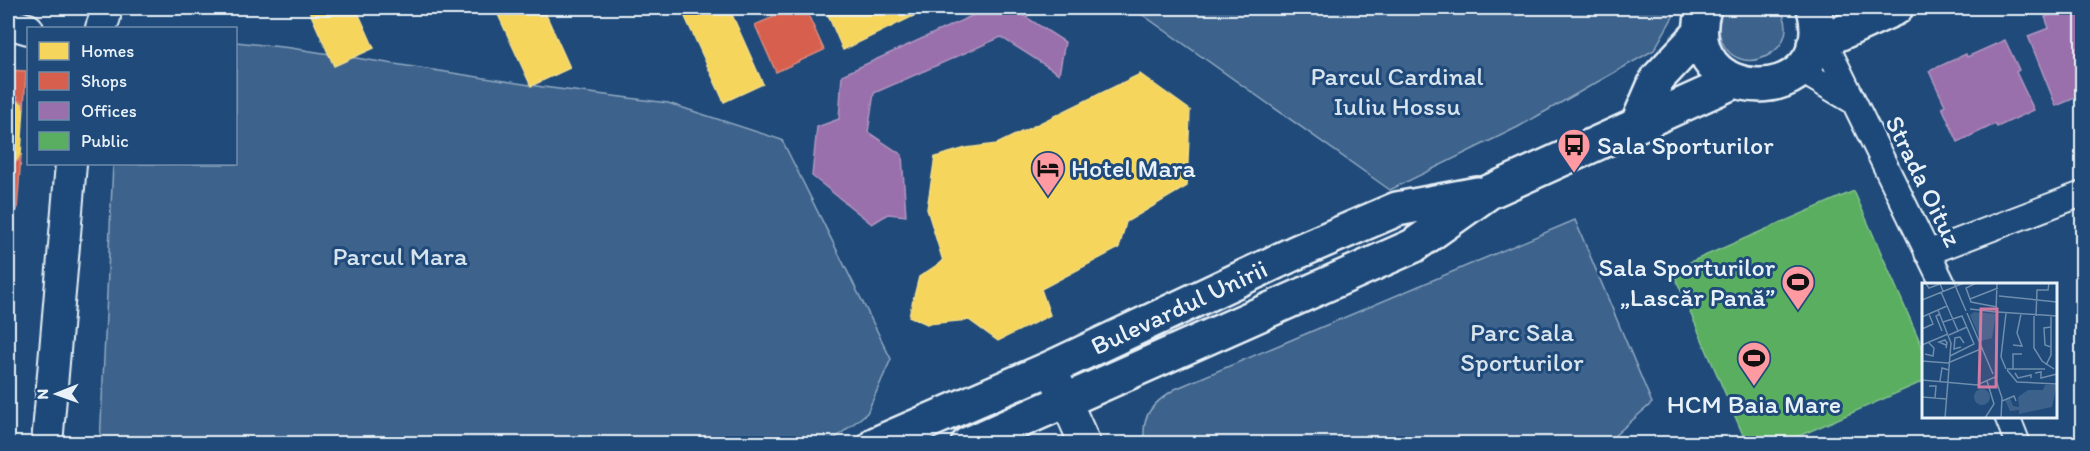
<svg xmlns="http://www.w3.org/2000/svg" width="2090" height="451" font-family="Itim,sans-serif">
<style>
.green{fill:#3c628c;stroke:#92aac2;stroke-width:1.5}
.homes{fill:#f6d55c;stroke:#f2dd8b;stroke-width:1.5}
.shops{fill:#d6604d;stroke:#db8c80;stroke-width:1.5}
.offices{fill:#9970ab;stroke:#b197c2;stroke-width:1.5}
.public{fill:#5aae61;stroke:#85c28e;stroke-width:1.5}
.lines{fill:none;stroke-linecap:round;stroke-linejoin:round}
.minor-casing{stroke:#e8f1f8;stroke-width:28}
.tertiary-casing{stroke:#e8f1f8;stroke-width:34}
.secondary-casing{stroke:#e8f1f8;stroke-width:38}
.minor{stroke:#1f4a7a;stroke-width:24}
.tertiary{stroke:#1f4a7a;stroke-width:30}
.secondary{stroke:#1f4a7a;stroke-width:33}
.labels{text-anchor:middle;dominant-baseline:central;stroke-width:6;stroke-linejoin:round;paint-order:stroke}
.park-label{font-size:26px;fill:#d7e3ed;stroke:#1f4a7a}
.poi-label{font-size:26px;fill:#e8f1f8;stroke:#1f4a7a;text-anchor:start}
.street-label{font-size:26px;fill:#e8f1f8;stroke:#1f4a7a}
.inset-road{fill:none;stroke:#6f8dac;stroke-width:1.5}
.view{fill:#d37aa2;fill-opacity:0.15;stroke:#d37aa2;stroke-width:3}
.inset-edge{fill:none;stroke:#e8f1f8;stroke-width:3}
</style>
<rect width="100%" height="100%" fill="#1f4a7a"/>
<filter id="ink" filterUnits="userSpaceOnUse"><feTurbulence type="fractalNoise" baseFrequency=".0167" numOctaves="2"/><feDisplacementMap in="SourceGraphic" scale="12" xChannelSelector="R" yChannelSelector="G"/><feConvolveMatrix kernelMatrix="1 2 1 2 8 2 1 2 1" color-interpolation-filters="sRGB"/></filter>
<g filter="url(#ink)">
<path class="green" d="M1142,8h536l-24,42 -136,77 -128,63 -254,-180z
M1724,8h55c29,40 -41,77 -58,31 -4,-11 -3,-22 3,-31z
M236,42l55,6 252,39 125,16 114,37 109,219 -24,54 -38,30 -729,1 13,-280h123z
M1575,220l77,183 -46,40h-461c-5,-28 8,-40 30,-54z"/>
<path class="homes" d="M308,8h48l18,40 -40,18z
M495,8h48l27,60 -39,18z
M681,8h48l34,76 -39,18z
M825,8h105l-87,42z
M1140,74l50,36 -3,76 -61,36 -7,26 -78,41 9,26 -52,26 -29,-21 -42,4 -18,-8 10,-39 24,-16 -16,-52 8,-52 31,-9 31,-4z
M8,96l10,1 -1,3 7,5 -3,50 -3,6 -5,2v3h-5z
M8,227l4,2 1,5 -3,48 -2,5z"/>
<path class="shops" d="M794,8h11l19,42 -48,22 -21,-47z
M8,70l18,1 -2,37 -1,-6 -6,-2 1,-3 -10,-1z
M21,155l-4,55 -9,7v-51h5v-3l5,-2z"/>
<path class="offices" d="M989,8h23l53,34 -6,32 -58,-37 -127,56 -6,39 34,23 4,61 -18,-2 -16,10 -60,-48 5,-49 22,-8 3,-44z
M2068,8h14v87l-26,11 -28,-70 21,-8 -4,-11z
M2005,40l14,30 -3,2 18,38 -37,17 -2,-3 -37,18 -16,-35 3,-2 -16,-34 37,-17 1,3z"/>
<path class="public" d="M1854,191l70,160v30l-143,63h-34l-75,-174z"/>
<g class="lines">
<g class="minor-casing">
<path id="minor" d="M1818,28l125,256
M1800,70l54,32
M1927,253l155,-59
M2007,416l11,28"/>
</g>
<g class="tertiary-casing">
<path id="tertiary" d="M8,23l20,6
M101,28l4,-11 -1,-9
M1051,368l34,76
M47,444l24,-280"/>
</g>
<g class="secondary-casing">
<path id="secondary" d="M1704,8c-29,101 137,104 110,0
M1814,45l82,-37
M1637,125l20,-46 43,-46
M876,444l175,-76 246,-116 100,-43 81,-15
M968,444l445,-198 76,-54 246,-111"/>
</g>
<use href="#minor" class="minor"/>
<use href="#tertiary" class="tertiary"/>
<use href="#secondary" class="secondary"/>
</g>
</g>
<defs>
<g id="bus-pin" transform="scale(1.725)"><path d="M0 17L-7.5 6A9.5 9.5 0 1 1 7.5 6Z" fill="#ff9aa2" stroke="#1f4a7a"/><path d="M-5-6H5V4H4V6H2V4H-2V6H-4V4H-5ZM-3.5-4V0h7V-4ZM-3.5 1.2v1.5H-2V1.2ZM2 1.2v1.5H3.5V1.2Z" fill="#111"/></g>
<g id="hotel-pin" transform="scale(1.725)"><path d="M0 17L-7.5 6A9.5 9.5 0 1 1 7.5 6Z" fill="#ff9aa2" stroke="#1f4a7a"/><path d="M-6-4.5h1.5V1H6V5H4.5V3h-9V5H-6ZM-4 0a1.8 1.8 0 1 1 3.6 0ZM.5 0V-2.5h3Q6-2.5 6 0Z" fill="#111"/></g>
<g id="stadium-pin" transform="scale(1.725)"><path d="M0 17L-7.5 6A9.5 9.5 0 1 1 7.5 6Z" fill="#ff9aa2" stroke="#1f4a7a"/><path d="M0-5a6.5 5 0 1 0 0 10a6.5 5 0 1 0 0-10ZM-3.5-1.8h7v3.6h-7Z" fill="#111"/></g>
</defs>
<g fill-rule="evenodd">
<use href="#bus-pin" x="1574" y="145"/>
<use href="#hotel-pin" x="1048" y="168"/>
<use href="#stadium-pin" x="1798" y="282"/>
<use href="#stadium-pin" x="1754" y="358"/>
</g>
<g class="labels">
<g class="park-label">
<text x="1397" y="76">Parcul Cardinal<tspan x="1397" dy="30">Iuliu Hossu</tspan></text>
<text x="400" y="256">Parcul Mara</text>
<text x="1522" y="332">Parc Sala<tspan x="1522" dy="30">Sporturilor</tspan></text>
</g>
<g class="poi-label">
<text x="1597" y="145">Sala Sporturilor</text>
<text x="1071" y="168">Hotel Mara</text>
<text x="1775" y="267" text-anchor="end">Sala Sporturilor<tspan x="1775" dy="30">„Lascăr Pană”</tspan></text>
<text x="1754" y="404" text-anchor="middle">HCM Baia Mare</text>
</g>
<g class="street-label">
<text transform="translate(1924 181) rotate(64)">Strada Oituz</text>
<text transform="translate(1179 307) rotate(-25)">Bulevardul Unirii</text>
</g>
</g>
<g transform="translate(1922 283)">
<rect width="135" height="135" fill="#1f4a7a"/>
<path d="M52,29l22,2 -4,24 -11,3 -11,-26zM123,102h12l-5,22 -33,7v-4l-9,1 -5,-11 5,-2 3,8 6,1 -1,-10 10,-7h15zM52 114a8 8 0 1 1 16 0a8 8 0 1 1-16 0Z" fill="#3c628c"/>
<path class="inset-road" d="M32,0l12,28M54,0l-10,5 5,14 26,5M4,1l3,4 11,-4 3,7M19,9l17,39M77,13l58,6M48,16l28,-11M0,17l42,-17M48,26l26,3M16,27l13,33 -6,75M74,28l1,-28M76,29l59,4M45,30l26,61M18,31l-4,2 6,15M112,33v32l8,13 12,8M114,33l1,-26h11l1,-7M0,34l25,-11M21,39l19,-6 12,28 -24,12M0,46l11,-5 -4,-10M27,52l18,-8M0,62l26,-11M91,62l9,1 -5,-13 4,-19M39,64l-7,2 1,-11 5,-1 4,6M129,64l-6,-2 -1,-17 7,-1M24,65l1,-5 -2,-3 -6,2 7,3M3,71l8,2 1,-8 -6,-6M0,78l26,2 35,-15M124,82l5,-10v-39M84,86l-5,-12 5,-44M85,86h38M91,86v-15h9M85,87l10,12 40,2M93,90l3,5 13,-3v3M113,90l6,-1v6l16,-4M73,94l7,21 -1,20M0,97l55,5 18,-8M18,98l2,-13 7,2M7,103h7l-1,12M0,114l25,2M80,118l12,-5 2,5M63,135l9,-14 -7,-23"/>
<path class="view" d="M59,26h16l-1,78h-17z"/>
<rect width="135" height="135" class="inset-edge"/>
</g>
<rect width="2090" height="451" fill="none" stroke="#1f4a7a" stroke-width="30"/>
<rect x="15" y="15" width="2060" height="421" fill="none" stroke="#e8f1f8" stroke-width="2" filter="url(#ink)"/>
<rect x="27" y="27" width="210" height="138" fill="#1f4a7a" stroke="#6f8dac" stroke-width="1.5"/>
<rect x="39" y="42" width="30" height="18" fill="#f6d55c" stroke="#6f8dac" stroke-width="1.5"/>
<text x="81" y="57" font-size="18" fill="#e8f1f8">Homes</text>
<rect x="39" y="72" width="30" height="18" fill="#d6604d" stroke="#6f8dac" stroke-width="1.5"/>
<text x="81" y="87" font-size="18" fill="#e8f1f8">Shops</text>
<rect x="39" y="102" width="30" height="18" fill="#9970ab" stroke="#6f8dac" stroke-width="1.5"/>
<text x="81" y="117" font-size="18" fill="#e8f1f8">Offices</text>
<rect x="39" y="132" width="30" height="18" fill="#5aae61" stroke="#6f8dac" stroke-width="1.5"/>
<text x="81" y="147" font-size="18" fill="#e8f1f8">Public</text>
<g transform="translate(57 394) rotate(269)" stroke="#1f4a7a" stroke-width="4.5" paint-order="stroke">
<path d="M0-4.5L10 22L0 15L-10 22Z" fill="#e8f1f8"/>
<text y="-9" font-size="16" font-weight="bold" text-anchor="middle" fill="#e8f1f8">N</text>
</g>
</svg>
